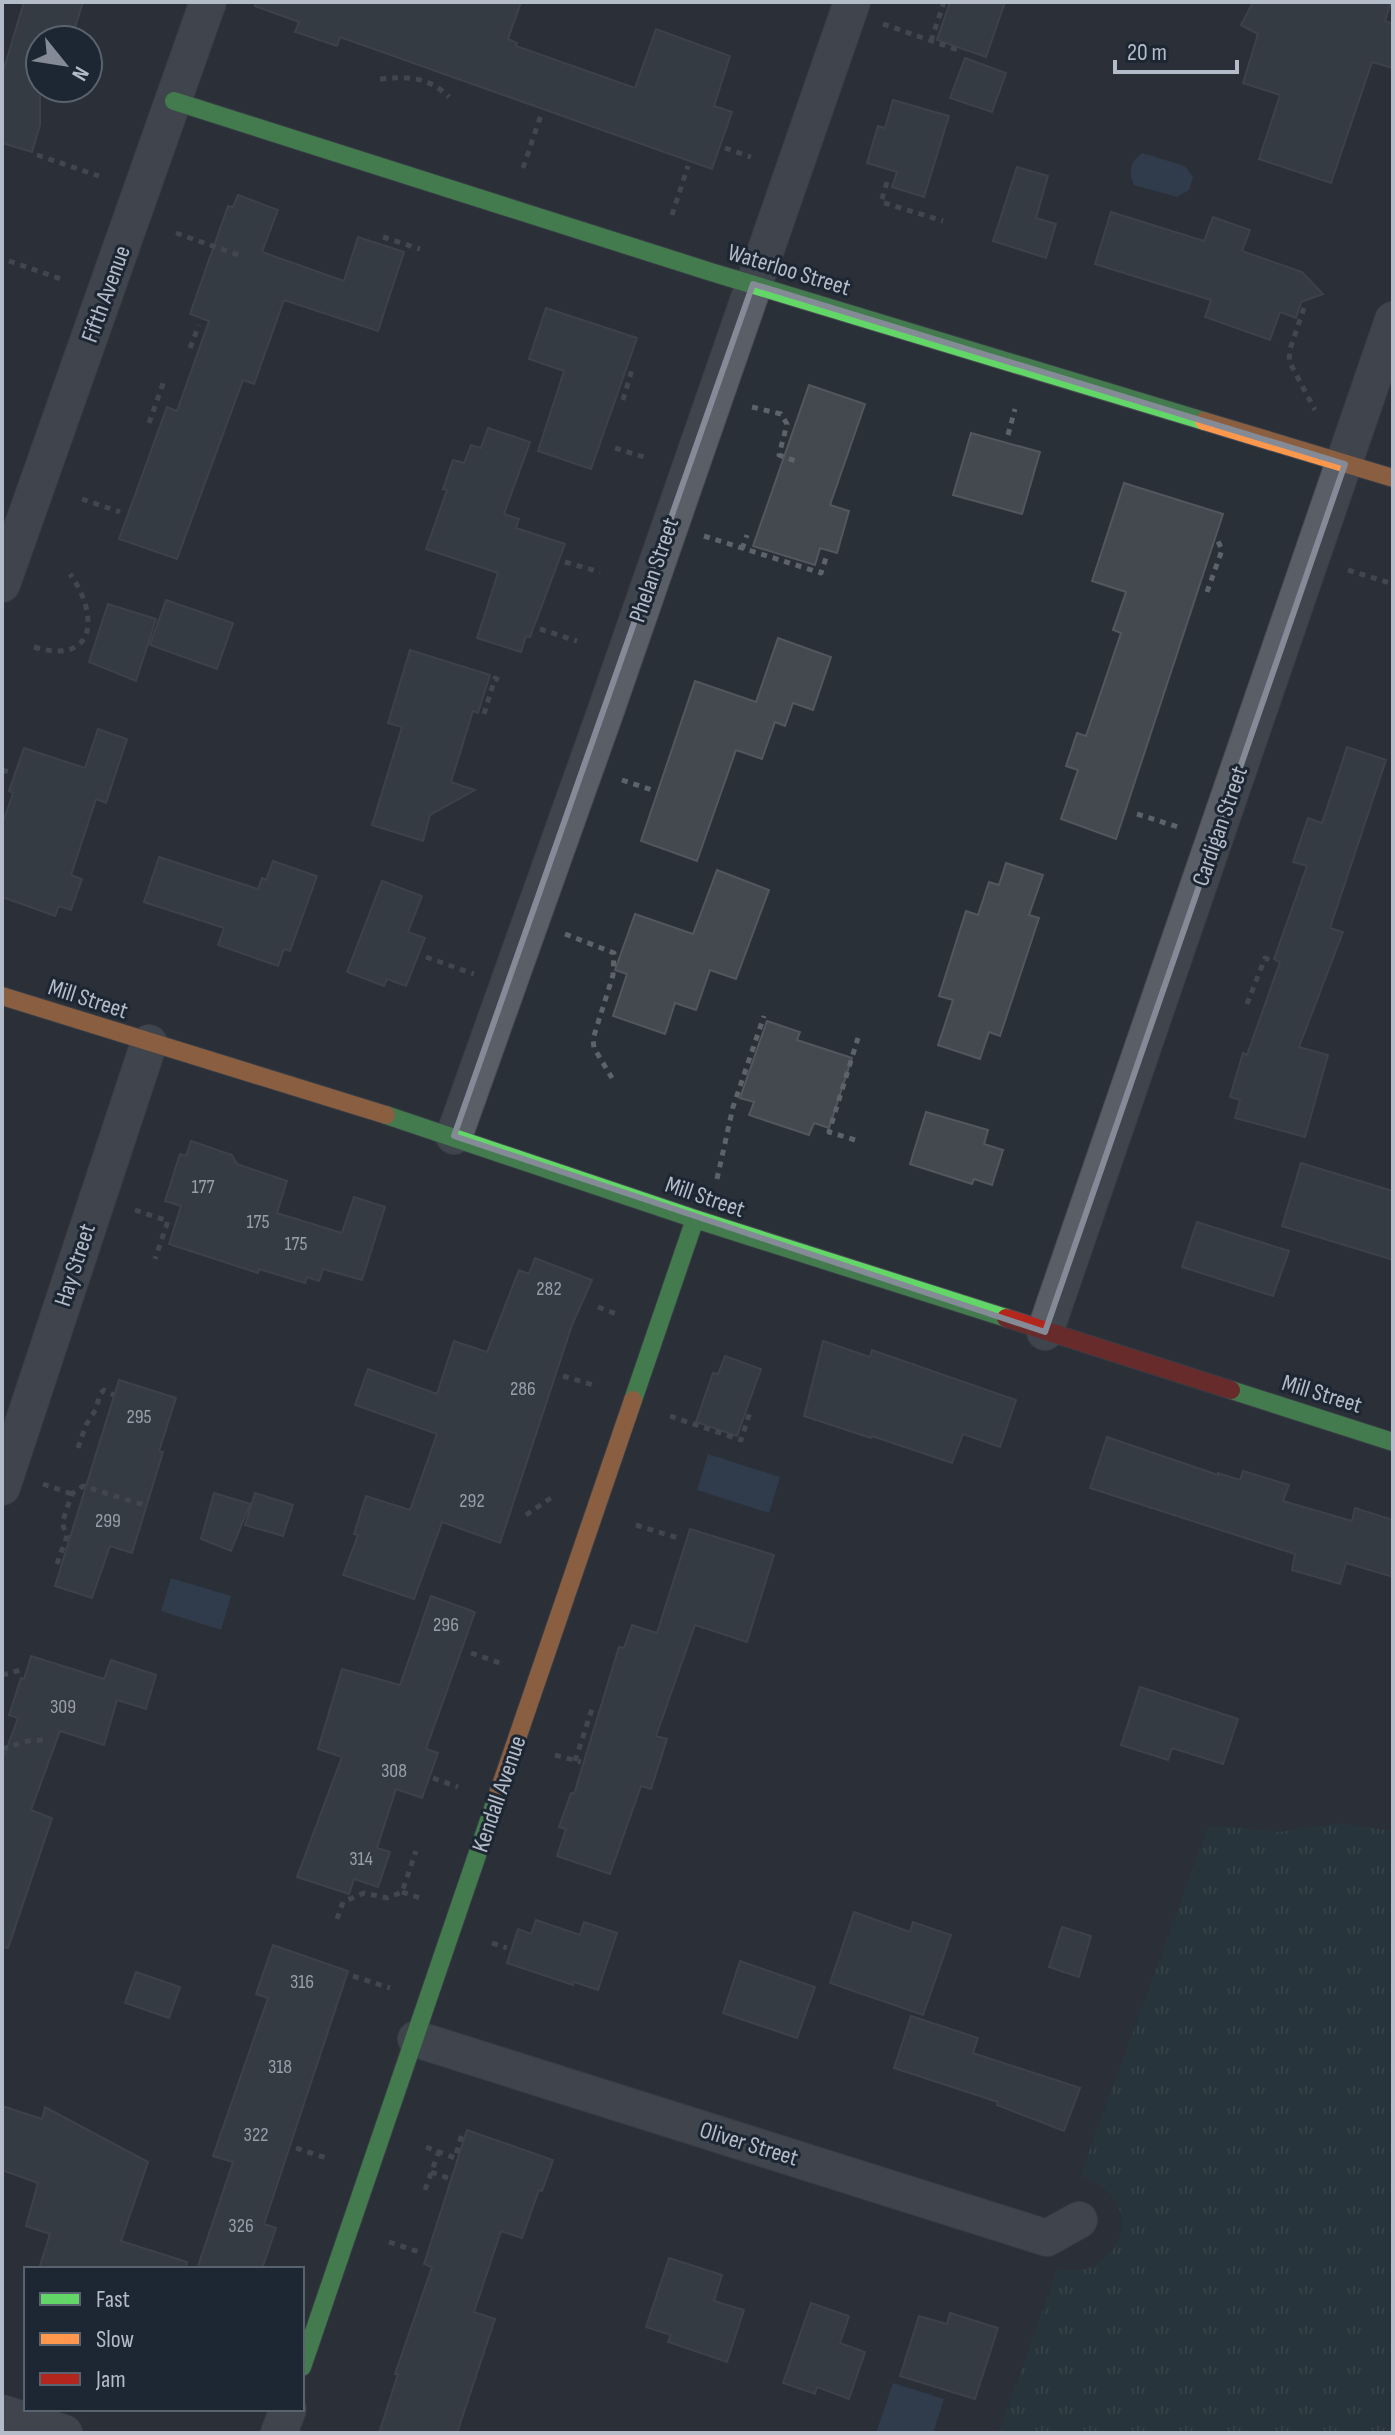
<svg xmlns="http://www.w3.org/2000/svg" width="1395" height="2435" font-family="'Sofia Sans Condensed',sans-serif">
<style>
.park{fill:url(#park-tufts)}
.water{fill:#384963}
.building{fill:#444950;stroke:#52575f;stroke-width:2}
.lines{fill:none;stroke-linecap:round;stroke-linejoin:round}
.street-casing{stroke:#484c53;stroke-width:38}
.fast-casing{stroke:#484c53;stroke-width:20}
.slow-casing{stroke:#484c53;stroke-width:20}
.jam-casing{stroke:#484c53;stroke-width:20}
.path{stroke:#5d636a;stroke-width:5;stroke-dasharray:6 6;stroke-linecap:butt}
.street{stroke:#5a5e66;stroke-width:36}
.fast{stroke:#63d668;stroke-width:18}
.slow{stroke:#ff974d;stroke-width:18}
.jam{stroke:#b3261e;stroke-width:18}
.marked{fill:none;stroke:#848b96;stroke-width:6;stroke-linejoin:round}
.labels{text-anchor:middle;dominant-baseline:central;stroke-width:6;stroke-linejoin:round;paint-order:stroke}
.number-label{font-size:20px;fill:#989fab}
.street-label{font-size:24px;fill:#b4bcc9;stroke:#1d2633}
</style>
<defs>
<pattern id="park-tufts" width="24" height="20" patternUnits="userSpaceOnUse" patternTransform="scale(2)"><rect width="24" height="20" fill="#273a3e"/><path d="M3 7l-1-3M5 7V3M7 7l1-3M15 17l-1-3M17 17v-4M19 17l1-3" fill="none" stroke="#445559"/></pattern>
</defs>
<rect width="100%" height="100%" fill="#2a3038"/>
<path class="park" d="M1340,1823l53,8v602h-394l59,-165c60,17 96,-69 22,-92l129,-351 70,7z"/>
<path class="water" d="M1142,153l43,13 8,11 -4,13 -12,7 -43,-12c-6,-15 -4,-22 8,-32z
M708,1454l72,23 -11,36 -72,-23z
M171,1578l60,18 -10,34 -60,-19z
M893,2383l51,16 -11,34h-57z"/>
<path class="building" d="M24,2h59l-12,38h-31v85l-8,27 -30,-9v-68z
M256,2h265l-13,37 9,4 -1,3 119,42 21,-59 74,27 -16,50 18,6 -20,57 -372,-132 -3,9 -42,-14 4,-10 -44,-16z
M950,2h55l-19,55 -49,-17z
M1253,2h138l-6,19 8,3v44l-21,-6 -41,121 -72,-24 21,-64 -37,-12 15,-49 -17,-9z
M965,58l41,15 -14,39 -42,-14z
M893,100l56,16 -25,81 -32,-10 5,-15 -30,-9 11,-37 7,2z
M1017,167l31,9 -12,42 20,6 -10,34 -53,-17z
M238,195l40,15 -16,42 82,29 14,-44 46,15 -26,79 -94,-31 -30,84 -11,-4 -66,179 -58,-20 48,-132 10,4 32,-90 -19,-7 38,-108 5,1z
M1111,212l93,29 9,-24 37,13 -8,21 60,21 21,22 -22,8 -5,16 -16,-6 -10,28 -65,-23 6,-17 -116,-36z
M546,308l91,30 -46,131 -53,-18 26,-80 -35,-12z
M809,385l56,19 -35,101 19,6 -12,42 -17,-5 -5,17 -62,-19z
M488,428l42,14 -26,72 15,5 -3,9 49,16 -35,93 -4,-1 -5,16 -44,-14 21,-65 -72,-24 21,-59 -4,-1 10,-29 11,3 7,-18 10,3z
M971,433l69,19 -18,62 -69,-19z
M1124,483l99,31 -107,325 -55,-20 17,-49 -12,-4 11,-33 9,3 35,-103 -8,-3 13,-38 -34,-11z
M166,600l67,23 -16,46 -67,-24z
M108,604l48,15 -20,62 -47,-19z
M778,638l53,19 -18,53 -20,-7 -8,23 -10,-4 -13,37 -26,-9 -39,111 -56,-20 54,-160 61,21z
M410,650l80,25 -12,38 -5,-2 -22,71 24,8 -45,25 -7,26 -51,-16 30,-98 -14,-4z
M98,729l29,10 -21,64 -10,-4 -25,76 11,4 -11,31 -12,-4 -4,10 -53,-19v-72l11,-32 -4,-2 15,-43 61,20z
M1347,747l39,13 -56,168 13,4 -44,115 29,8 -23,82 -70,-19 5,-18 -10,-3 13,-44 4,2 33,-93 -6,-3 33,-93 -14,-4 15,-44 14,5z
M159,857l99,32 4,-11 4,2 7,-19 44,15 -27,75 -6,-2 -6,17 -60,-21 6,-17 -80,-26z
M1006,863l37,12 -14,40 10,3 -39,118 -11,-4 -9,27 -42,-14 15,-45 -14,-4 27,-85 12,4 11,-33 10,3z
M717,870l52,20 -33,89 -26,-9 -14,40 -21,-7 -10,31 -52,-18 14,-42 -12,-4 20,-56 58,20z
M382,881l40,15 -14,36 17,6 -19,48 -19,-7 -3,7 -37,-14z
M767,1021l33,11 -3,8 55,18 -23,70 -15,-5 -5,12 -60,-20 5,-13 -14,-4z
M926,1112l62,18 -4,14 19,6 -11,35 -18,-6 -2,5 -62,-20z
M191,1141l41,14 5,9 50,17 -10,32 65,20 12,-36 31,10 -23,73 -39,-11 -4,12 -12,-4 -2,6 -46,-14 -1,4 -89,-29 12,-38 -16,-5 15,-47 6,2z
M1301,1163l92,28v69l-111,-34z
M1197,1222l92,29 -16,45 -91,-29z
M535,1258l57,22 -20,45 -72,218 -58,-21 -28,77 -71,-24 15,-40 -4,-1 12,-38 44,14 27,-76 -82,-29 13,-36 69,25 17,-53 33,11 32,-82 10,4z
M823,1341l47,16 2,-7 144,50 -16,47 -37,-13 -11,29 -80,-27 -1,2 -67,-22z
M725,1356l36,13 -24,67 -41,-14 17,-49 5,1z
M119,1380l57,18 -17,53 4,1 -31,101 -22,-7 -18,52 -37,-12z
M1107,1437l111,38v-2l22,7 3,-9 46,14 -6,16 69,20 3,-13 38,12v57l-47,-14 -6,21 -48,-14 3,-16 -205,-66z
M214,1493l36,11 -19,47 -30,-12z
M255,1493l38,12 -10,31 -38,-11z
M690,1529l84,26 -27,87 -52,-17 -39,111 11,3 -16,50 -10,-3 -31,88 -53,-18 9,-27 -7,-2 12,-34 3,1 45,-147 5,1 8,-23 25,8z
M431,1596l44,16 -49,137 12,4 -16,45 -26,-9 -19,59 13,4 -12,35 -24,-8 -5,15 -52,-17 45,-120 -24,-8 24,-80 58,16z
M31,1656l73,23 7,-19 45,15 -10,34 -29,-9 -13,45 -44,-14 -29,79 21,8 -44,130 -6,-1v-186l16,-43 -9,-3 12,-37 3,1z
M1140,1687l98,32 -15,45 -51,-16 -4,12 -47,-15z
M854,1912l56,20 3,-10 38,13 -28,80 -93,-32z
M536,1920l44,15 4,-13 33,11 -19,57 -24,-8 -1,3 -66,-22 11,-34 13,5z
M1062,1927l29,9 -12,41 -30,-10z
M273,1945l75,26 -84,253 12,4 -14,41h-65l36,-107 -20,-6 55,-158 -12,-4z
M740,1961l75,26 -18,51 -74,-25z
M136,1972l44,15 -11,31 -44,-15z
M911,2016l67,22 -5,15 107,35 -16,43 -67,-26 1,-3 -104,-34z
M2,2106l40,13 3,-12 103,55 -27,79 66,21 -1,7h-147l11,-35 -24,-8 12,-43 -36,-13z
M467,2130l86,30 -11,31 -3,-1 -17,48 -21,-7 -27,81 21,7 -38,114h-78l19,-59h-3l37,-107 -8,-3z
M669,2258l53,17 -8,26 30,9 -17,52 -59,-20 3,-7 -25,-8z
M811,2303l38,13 -9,27 25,9 -16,47 -32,-12 -2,7 -32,-11z
M950,2313l48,15 -23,71 -75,-23 19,-60 28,8z"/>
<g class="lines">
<g class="street-casing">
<path id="street" d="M2,584l206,-582
M454,1136l151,-423 247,-711
M1045,1332l348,-1012
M2,1487l147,-444
M416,2039l631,199 32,-18
M2,2413l62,20
M279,2433l9,-24"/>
</g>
<g class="fast-casing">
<path id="fast" d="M174,101l537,171 493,149
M386,1115l309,104 311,99
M1231,1390l162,52
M633,1400l62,-181
M302,2367l197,-576"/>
</g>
<g class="slow-casing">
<path id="slow" d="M1204,421l189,57
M2,996l384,119
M499,1791l134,-391"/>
</g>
<g class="jam-casing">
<path id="jam" d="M1006,1318l225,72"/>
</g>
<path class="path" d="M883,24l78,27
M931,41l13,-39
M380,79c28,-3 49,-2 69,18
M725,148l26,9
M37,155l62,21
M523,168l19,-56
M887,182l-6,20 62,19
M672,215l16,-49
M176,233l68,24
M383,237l37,12
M9,261l55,19
M1304,308l-14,41 -1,12 26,49
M190,348l9,-23
M623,400l10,-34
M752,407l29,7 6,10 -8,31 19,7
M149,423l15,-42
M1008,435l7,-26
M615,448l32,10
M82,499l38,13
M704,536l117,37 6,-18
M742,549l5,-14
M565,562l35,10
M1348,570l45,14
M1207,592l15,-42 -4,-9
M540,629l37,12
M34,647c63,19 65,-33 36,-73
M484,714l11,-36 5,3
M2,770l11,3
M622,780l33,11
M1137,814l41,13
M565,934l49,19 -1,22 -20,64 1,9 18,30
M426,957l48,17
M1247,1004l18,-46 10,4
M855,1140l-26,-8 29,-94
M717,1179l16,-72 31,-91
M135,1210l33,11 -13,38
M598,1307l21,8
M563,1376l30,9
M670,1416l71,24 10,-31
M78,1448l8,-23 10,-16 4,-15 4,-4 10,5
M43,1484l29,10
M526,1515l29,-20
M636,1525l45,14
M57,1564l10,-28 -5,-13 10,-29 11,-8 61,19
M471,1653l29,10
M2,1675l19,-5
M2,1749l26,-8 15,-1
M555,1755l26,7
M575,1761l18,-55
M433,1778l25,9
M402,1892l18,6
M337,1919l6,-17 21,-9 23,5 15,-6 14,-41
M492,1943l15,5
M353,1976l37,12
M426,2147l29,11 7,-24
M296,2148l33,11
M431,2172l17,6
M425,2190l14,-39
M389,2242l33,11"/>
<use href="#street" class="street"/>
<use href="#fast" class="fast"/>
<use href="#slow" class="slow"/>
<use href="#jam" class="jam"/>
</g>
<path d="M0 0H1395V2435H0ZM753,284l592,180 -300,868 -591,-196z" fill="#2a3038" fill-opacity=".55" fill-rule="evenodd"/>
<path class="marked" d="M753,284l592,180 -300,868 -591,-196z"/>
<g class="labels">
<g class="number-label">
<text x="203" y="1187">177</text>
<text x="258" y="1222">175</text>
<text x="296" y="1244">175</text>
<text x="549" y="1289">282</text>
<text x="523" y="1389">286</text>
<text x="139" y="1417">295</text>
<text x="472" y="1501">292</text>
<text x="108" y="1521">299</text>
<text x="446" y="1625">296</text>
<text x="63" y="1707">309</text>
<text x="394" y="1771">308</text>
<text x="361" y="1859">314</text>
<text x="302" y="1982">316</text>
<text x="280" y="2067">318</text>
<text x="256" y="2135">322</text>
<text x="241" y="2226">326</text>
</g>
<g class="street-label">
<text transform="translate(789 270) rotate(17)">Waterloo Street</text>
<text transform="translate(106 294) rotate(-70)">Fifth Avenue</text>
<text transform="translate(654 570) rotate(-71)">Phelan Street</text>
<text transform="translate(1220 826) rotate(-71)">Cardigan Street</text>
<text transform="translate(88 999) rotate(18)">Mill Street</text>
<text transform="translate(705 1197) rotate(19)">Mill Street</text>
<text transform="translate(75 1265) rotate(-72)">Hay Street</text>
<text transform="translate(1322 1394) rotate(17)">Mill Street</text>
<text transform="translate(499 1794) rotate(-71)">Kendall Avenue</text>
<text transform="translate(749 2144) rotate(17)">Oliver Street</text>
</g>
</g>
<rect width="1395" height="2435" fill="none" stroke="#b4bcc9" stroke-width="8"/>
<rect x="24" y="2267" width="280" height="144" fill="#1d2633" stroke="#59626f" stroke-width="2"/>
<rect x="40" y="2293" width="40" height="12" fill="#63d668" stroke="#59626f" stroke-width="2"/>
<text x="96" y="2307" font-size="24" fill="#b4bcc9">Fast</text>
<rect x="40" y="2333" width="40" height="12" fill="#ff974d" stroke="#59626f" stroke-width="2"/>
<text x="96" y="2347" font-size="24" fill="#b4bcc9">Slow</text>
<rect x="40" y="2373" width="40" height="12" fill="#b3261e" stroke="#59626f" stroke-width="2"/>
<text x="96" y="2387" font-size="24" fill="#b4bcc9">Jam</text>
<g transform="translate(64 64) rotate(120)"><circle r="38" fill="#1d2633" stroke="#59626f" stroke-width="2"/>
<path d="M0-6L14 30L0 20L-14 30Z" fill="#848b96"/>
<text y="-12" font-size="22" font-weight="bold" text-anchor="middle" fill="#b4bcc9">N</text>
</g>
<path d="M1115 60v12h122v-12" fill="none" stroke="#b4bcc9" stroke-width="4"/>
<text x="1127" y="60" font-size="24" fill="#b4bcc9" stroke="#1d2633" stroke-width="6" paint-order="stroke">20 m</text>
</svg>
